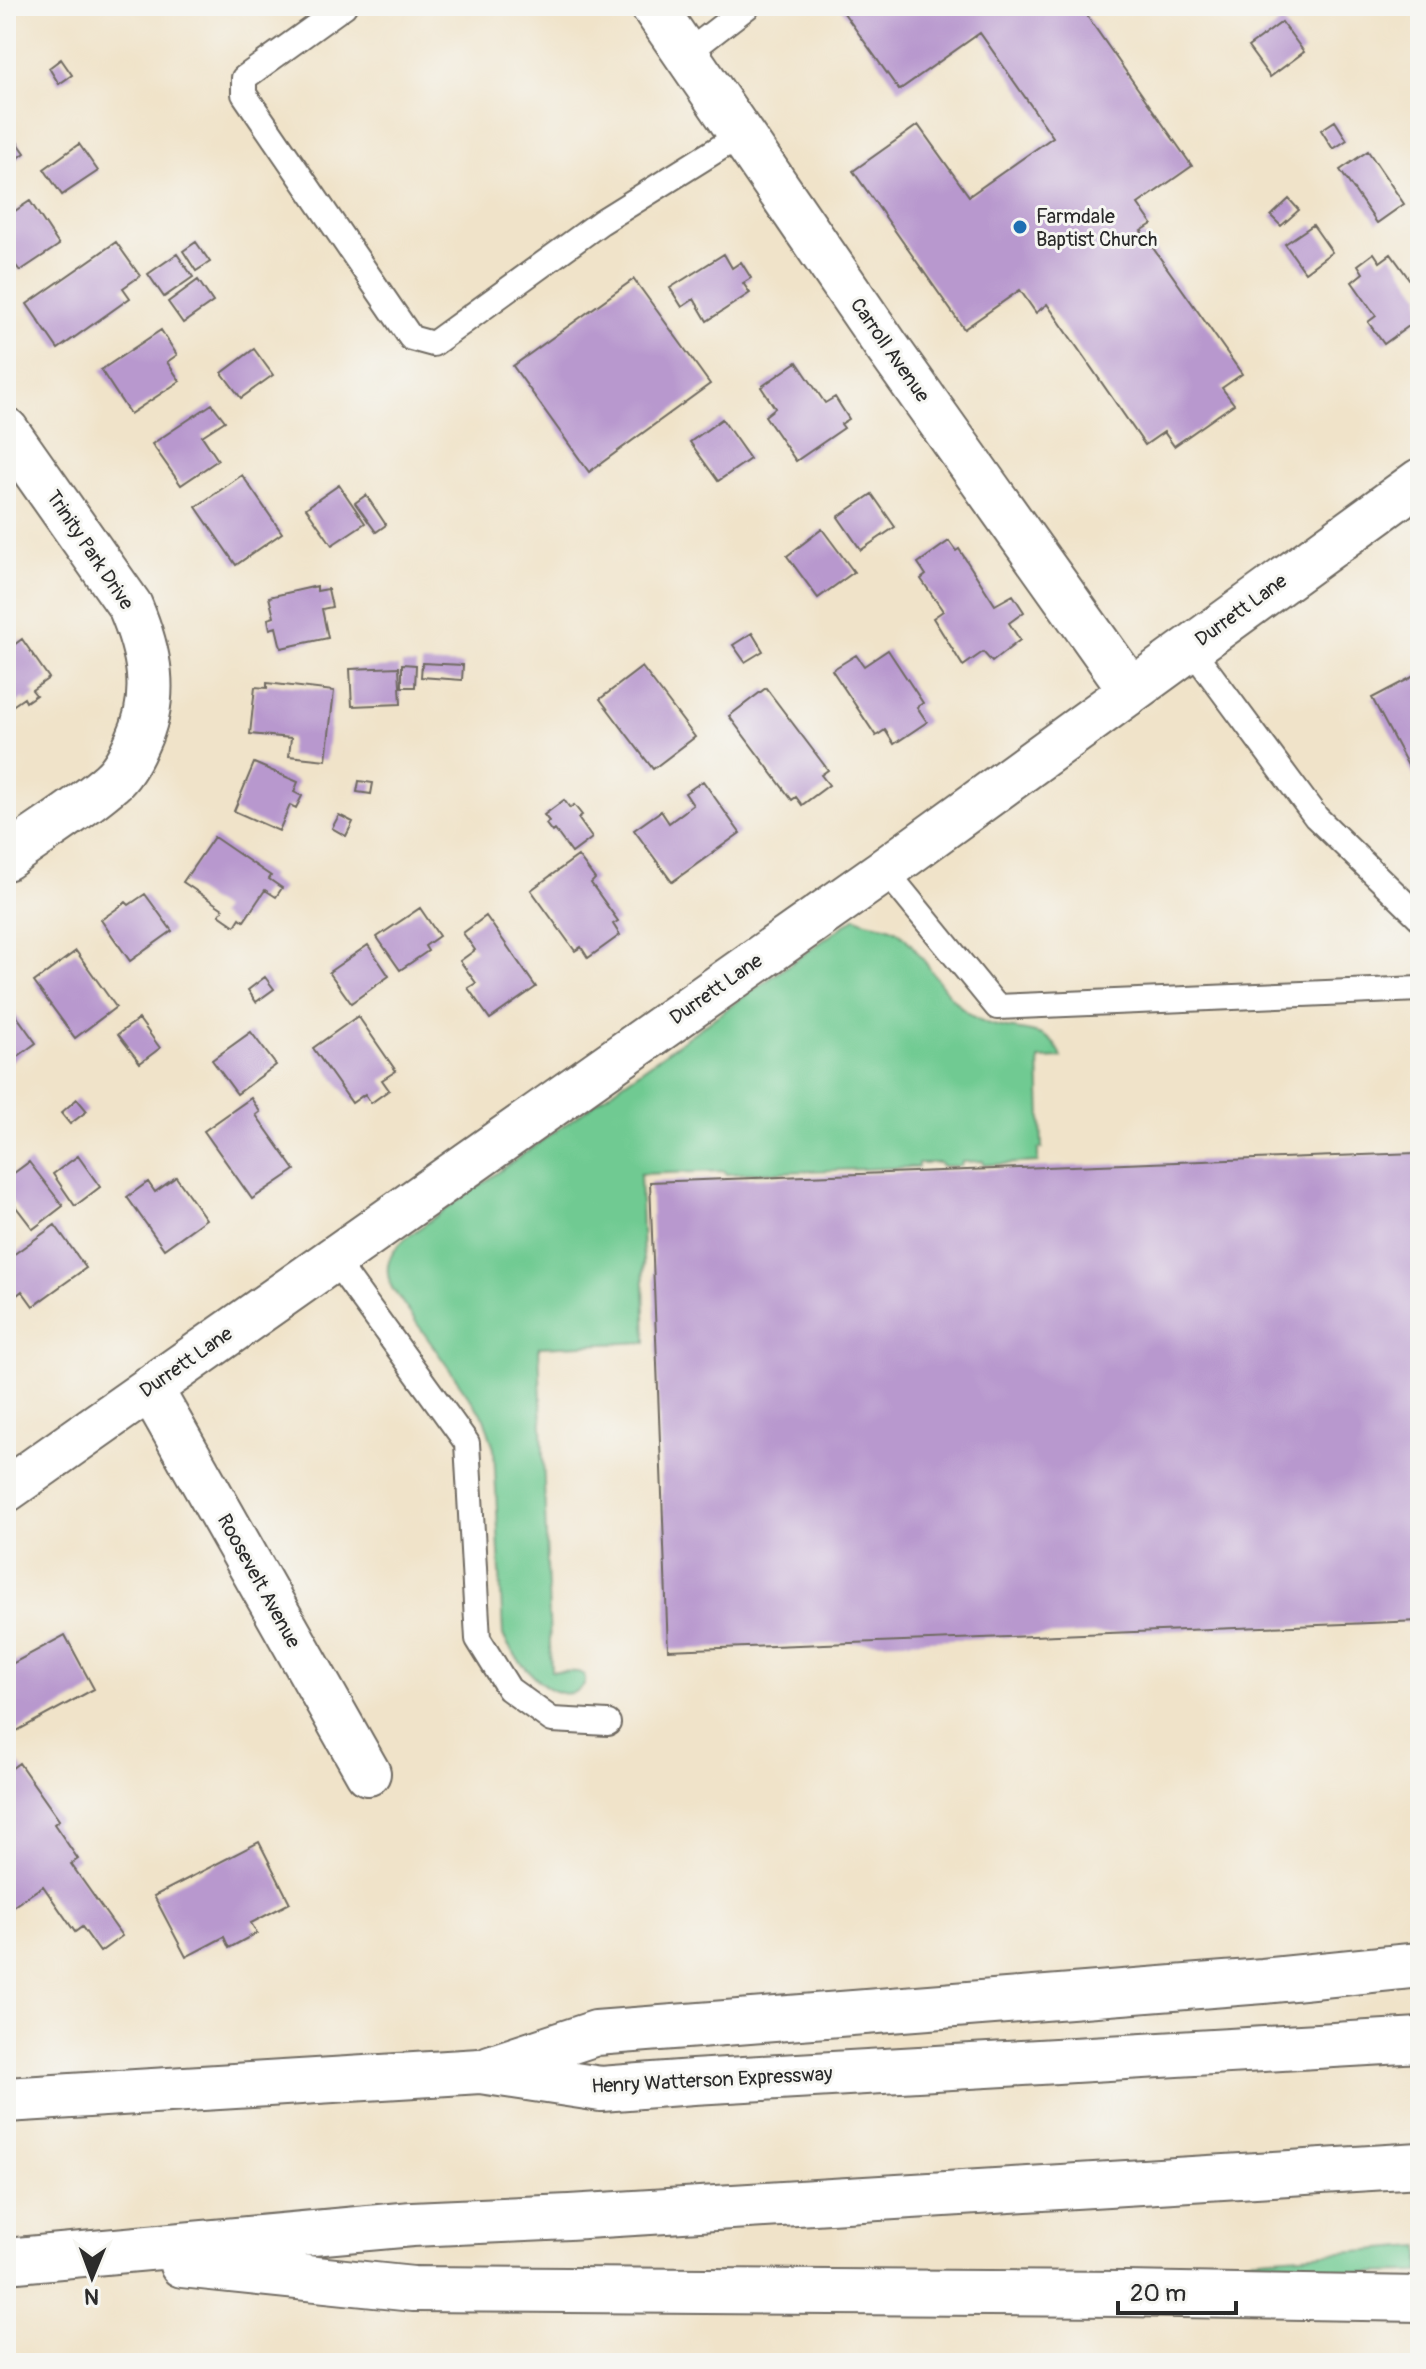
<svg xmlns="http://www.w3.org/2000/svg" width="1426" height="2369" font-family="Pangolin,sans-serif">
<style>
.green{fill:#70ca92;stroke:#4e7a5e;stroke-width:2}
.building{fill:#b898ce}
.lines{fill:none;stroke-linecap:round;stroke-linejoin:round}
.service-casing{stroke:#706b62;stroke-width:28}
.minor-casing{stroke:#706b62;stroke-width:48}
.motorway-casing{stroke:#706b62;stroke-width:48}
.service{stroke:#fff;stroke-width:24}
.minor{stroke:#fff;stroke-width:44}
.motorway{stroke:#fff;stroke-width:44}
.poi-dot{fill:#1f6fb2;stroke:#f6f6f2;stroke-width:3}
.labels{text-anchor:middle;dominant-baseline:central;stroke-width:6;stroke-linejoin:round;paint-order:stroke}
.poi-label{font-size:20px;fill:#2b2b2b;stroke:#f6f6f2;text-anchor:start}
.street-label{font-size:20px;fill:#2b2b2b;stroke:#f6f6f2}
</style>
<rect width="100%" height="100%" fill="#f6f6f2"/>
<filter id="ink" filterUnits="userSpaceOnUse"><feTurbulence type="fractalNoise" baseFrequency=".0125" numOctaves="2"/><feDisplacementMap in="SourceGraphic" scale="16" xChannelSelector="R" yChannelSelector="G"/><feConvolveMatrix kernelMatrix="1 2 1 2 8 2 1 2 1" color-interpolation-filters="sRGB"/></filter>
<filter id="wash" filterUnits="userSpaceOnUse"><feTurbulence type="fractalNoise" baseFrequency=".006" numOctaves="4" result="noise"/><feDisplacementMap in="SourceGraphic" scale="32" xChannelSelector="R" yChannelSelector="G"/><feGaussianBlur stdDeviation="1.8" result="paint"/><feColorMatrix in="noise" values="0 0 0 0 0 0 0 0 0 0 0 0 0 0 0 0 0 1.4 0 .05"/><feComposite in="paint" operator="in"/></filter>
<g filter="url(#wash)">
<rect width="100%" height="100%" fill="#f0e3c9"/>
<path class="green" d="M856,917c14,10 30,4 45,17 31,28 43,70 83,88 30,13 66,0 78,36l-23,1 3,89 -4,1v13l-54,3 -1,-4 -21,1 -1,4h-20l-1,-3h-22v4l-192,7 -1,-3 -85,3 6,168 -107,5 12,324 27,1 6,3 1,8c-24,35 -73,-26 -82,-48l-9,-186 -10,-31 -92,-130c-10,-22 -2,-36 15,-51z
M1420,2246v26l-79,1 -133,-5 -1,-6z"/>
<g id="blocks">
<path class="building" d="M839,6h241l112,160 -54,38 14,20 -11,7 101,143 -20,14 12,16 -60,42 -10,-14 -19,13 -98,-141 -11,9 -16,-23 -56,39 -111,-158 65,-46 51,71 84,-59 -73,-104 -81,57z
M1282,22l22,30 -34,25 -22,-30z
M61,59l11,16 -13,9 -10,-16z
M1335,121l12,19 -14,9 -12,-19z
M6,126l19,27 -19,14z
M79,144l19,27 -36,24 -18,-26z
M1368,151l36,53 -27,19 -37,-53z
M1289,199l10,11 -18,16 -10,-10z
M30,201l29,44 -39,26 -10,-13 -4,2v-43z
M1313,225l19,27 -27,20 -20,-28z
M116,242l24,34 -17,12 7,10 -72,51 -31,-45z
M196,242l14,20 -14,9 -13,-20z
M1374,253l6,9 11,-8 29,40v24l-36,26 -16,-22 8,-6 -24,-34 11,-9 -5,-8z
M177,254l16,23 -29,20 -16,-23z
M724,254l8,14 9,-6 10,16 -8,5 7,10 -43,28 -13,-22 -12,8 -12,-19z
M634,279l76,105 -121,88 -76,-106z
M198,280l15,22 -30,21 -15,-21z
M161,330l16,25 -10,7 13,19 -50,33 -29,-44z
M254,349l19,26 -32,23 -19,-25z
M797,362l28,41 10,-6 14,22 -8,5 3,4 -48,33 -31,-45 10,-8 -14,-21z
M212,404l13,17 -23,15 16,24 -37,25 -29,-41z
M722,419l28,40 -32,22 -28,-39z
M242,475l40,58 -46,32 -40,-58z
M339,485l26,38 -33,22 -26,-37z
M872,494l23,33 -34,23 -23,-33z
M366,495l20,30 -10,7 -21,-29z
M822,529l32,43 -36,26 -31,-42z
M949,541l7,10 3,-2 36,56 18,-10 11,17 -15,11 11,17 -28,22 -9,-10 -20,14 -30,-48 10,-7 -22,-32 5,-4 -8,-12z
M317,586v5l11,-2 4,18 -10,2 6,29 -47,10 -5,-21 -6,2 -2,-10 6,-2 -5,-20z
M752,633l11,18 -18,11 -12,-17z
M22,639l27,39 -17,12 4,5 -10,7 -2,-4 -16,11 -2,-58z
M888,650l35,53 -6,4 10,15 -33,22 -9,-14 -9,6 -44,-66 24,-15 8,11z
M422,663l41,2 -1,15 -41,-3z
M402,664l14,1 -1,22h-13z
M399,667l2,37 -49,2 -2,-37z
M642,667l53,70 -42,32 -53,-70z
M1420,673v115l-48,-90z
M267,683l67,8 -8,69 -37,-4 2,-18 -41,-4 5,-47 12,1z
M766,688l62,82 -7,5 8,10 -27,20 -6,-8 -4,3 -63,-84z
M254,763l44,19 -4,10 8,4 -6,12 -6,-3 -11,26 -45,-20z
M359,781l14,2 -2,11 -14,-2z
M703,781l37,52 -68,49 -38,-52 27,-19 8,12 24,-18 -8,-12z
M564,800l6,8 4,-3 8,10 -4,3 14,20 -20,15 -17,-23 -3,2 -6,-8 3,-3 -5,-6z
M339,815l14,7 -7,14 -14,-8z
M214,837l57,39 -2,3 13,9 -6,9 -11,-7 -21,31 -4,-3 -5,8 -16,-11 4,-6 -40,-27z
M578,856l17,23 -4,4 27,38 -5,3 7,11 -32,23 -7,-11 -6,4 -44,-61z
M145,894l27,37 -42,30 -29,-41 25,-18 3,3z
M420,908l19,28 -14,10 3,5 -28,19 -23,-33z
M486,916l50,71 -46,32 -22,-31 8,-5 -16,-22 15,-11 -12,-17z
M368,945l21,31 -38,27 -22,-31z
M76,951l40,56 -41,31 -41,-56z
M265,977l9,12 -18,13 -8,-12z
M8,1004l28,39 -30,22v-59z
M358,1016l38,55 -14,9 7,10 -18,13 -6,-9 -13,9 -39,-55z
M139,1019l21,29 -20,15 -22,-29z
M251,1032l25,33 -39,29 -25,-34z
M251,1098l9,14 -4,3 39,55 -43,29 -48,-68z
M77,1099l10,12 -17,13 -9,-11z
M1416,1153l4,115v353l-752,29 -18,-468z
M78,1156l22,31 -25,19 -22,-32z
M29,1162l34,44 -30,23 -27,-35v-15z
M176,1177l30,42 -42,30 -37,-52 21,-15 7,10z
M55,1225l31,43 -53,38 -11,-15 -5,4 -8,-11 5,-3 -8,-11v-10z
M65,1635l29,54 -79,43 -9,-17v-48z
M6,1760l6,8 7,-5 40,57 -5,4 24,35 -7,5 51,72 -22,16 -18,-25 -7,5 -32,-46 -35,24 -2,-2z
M259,1842l31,61 -39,20 6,10 -28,15 -5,-11 -38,20 -32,-61z"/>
</g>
</g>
<g filter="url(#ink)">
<use href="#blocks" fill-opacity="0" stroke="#706b62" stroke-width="2"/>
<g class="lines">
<g class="service-casing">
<path id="service" d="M344,6l-100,72v16l167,244 22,6 168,-122 141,-88
M686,54l62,-48
M1190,647l126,170 104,101
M885,870l112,137 423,-18
M333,1258l134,185 11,196 31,50 43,31 56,3"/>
</g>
<g class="minor-casing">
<path id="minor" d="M653,6l234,341 244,343
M6,430l124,176c19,45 29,89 7,136 -6,14 -14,30 -26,40 -32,28 -71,51 -105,76
M150,1388l218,385
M6,1490l879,-620 535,-389"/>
</g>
<g class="motorway-casing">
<path id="motorway" d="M490,2068l106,-35 667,-52 157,-16
M6,2100l474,-29 121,18 92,-7 727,-42
M6,2261l406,-37 157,-7 851,-52
M182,2265l231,24 711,5 296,5"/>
</g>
<use href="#service" class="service"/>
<use href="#minor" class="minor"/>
<use href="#motorway" class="motorway"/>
</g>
</g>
<circle class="poi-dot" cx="1020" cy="227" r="8"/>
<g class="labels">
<g class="poi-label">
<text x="1036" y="216">Farmdale<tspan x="1036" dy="23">Baptist Church</tspan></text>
</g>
<g class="street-label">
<text transform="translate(890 350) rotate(55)">Carroll Avenue</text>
<text transform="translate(90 550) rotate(56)">Trinity Park Drive</text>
<text transform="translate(1241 610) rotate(-36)">Durrett Lane</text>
<text transform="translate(716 989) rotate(-35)">Durrett Lane</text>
<text transform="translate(186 1362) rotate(-35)">Durrett Lane</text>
<text transform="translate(259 1581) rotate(61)">Roosevelt Avenue</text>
<text transform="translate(712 2080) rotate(-3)">Henry Watterson Expressway</text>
</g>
</g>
<rect width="1426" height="2369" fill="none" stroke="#f6f6f2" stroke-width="32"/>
<g transform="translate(92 2277) rotate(181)" stroke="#f6f6f2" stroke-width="6" paint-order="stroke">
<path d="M0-6L14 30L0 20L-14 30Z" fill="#2b2b2b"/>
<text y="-12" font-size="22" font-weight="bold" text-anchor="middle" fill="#2b2b2b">N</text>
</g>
<path d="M1118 2301v12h118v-12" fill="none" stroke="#2b2b2b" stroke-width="4"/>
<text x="1130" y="2301" font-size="24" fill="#2b2b2b" stroke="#f6f6f2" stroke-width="6" paint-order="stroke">20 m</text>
</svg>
